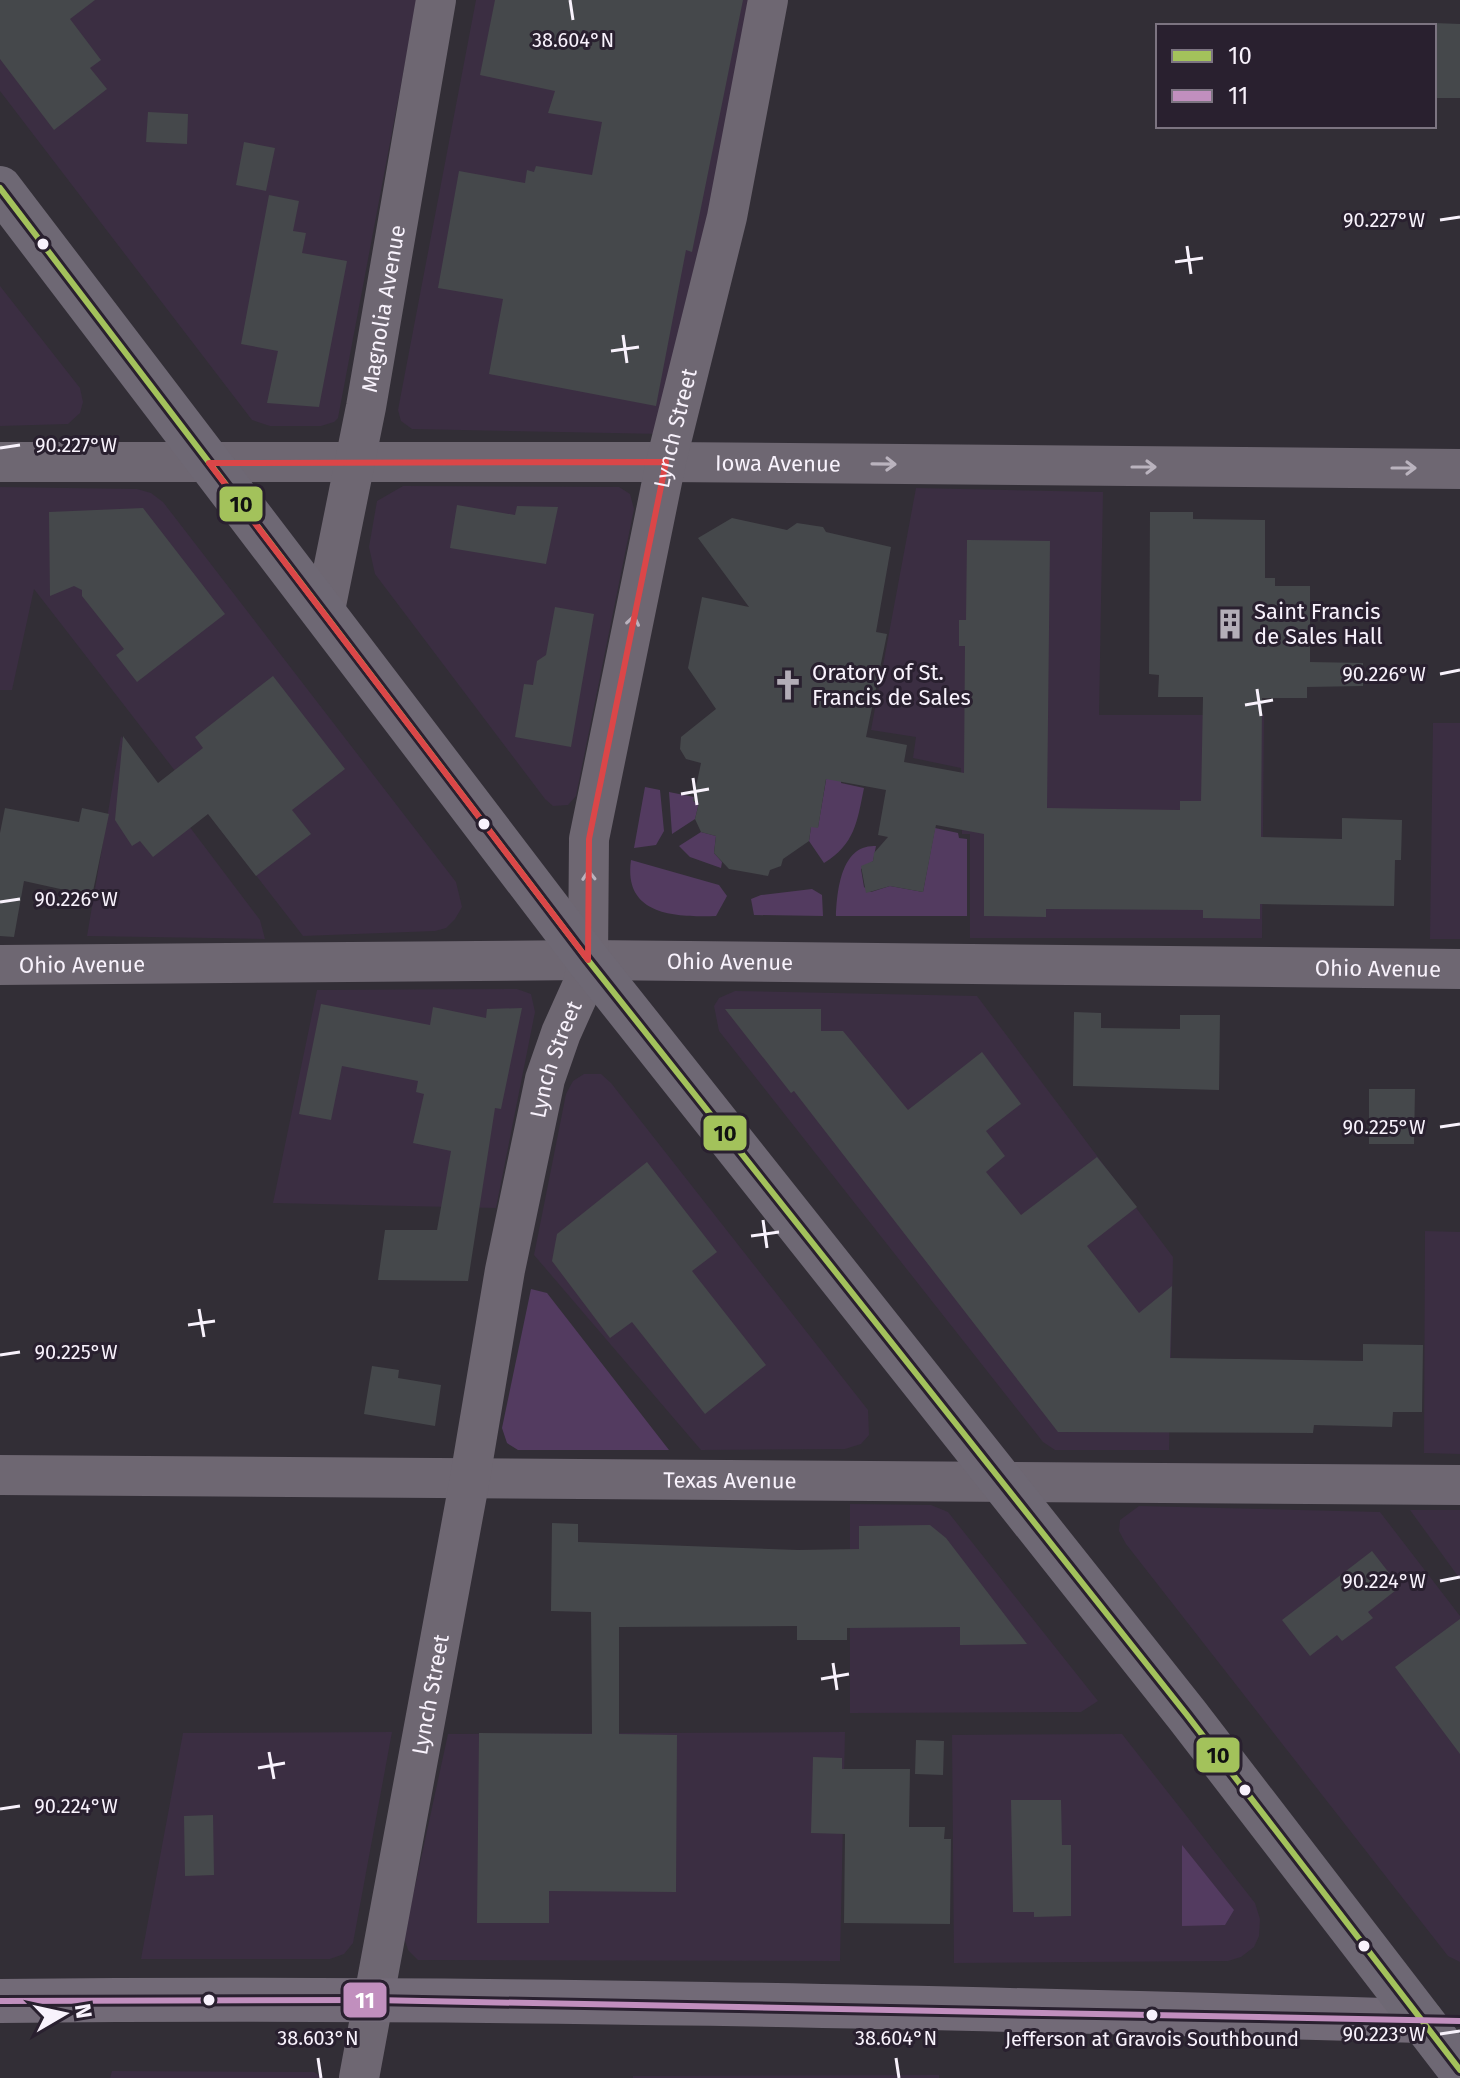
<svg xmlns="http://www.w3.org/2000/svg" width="1460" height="2078" font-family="'Fira Sans',sans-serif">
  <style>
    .built { fill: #3b2e42 }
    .green { fill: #533b60 }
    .building { fill: #45484b }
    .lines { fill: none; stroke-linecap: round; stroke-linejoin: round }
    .minor { stroke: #6e6772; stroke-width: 40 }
    .secondary { stroke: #726a77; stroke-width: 44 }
    .primary { stroke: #6e6874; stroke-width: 44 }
    .bus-1-casing { stroke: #29202f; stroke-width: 12 }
    .bus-2-casing { stroke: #29202f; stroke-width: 12 }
    .bus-1 { stroke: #a3c25b; stroke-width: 6 }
    .bus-2 { stroke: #c18fbe; stroke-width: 6 }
    .oneway { stroke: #bab3be }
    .marked { fill: none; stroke: #db4648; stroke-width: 6; stroke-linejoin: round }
    .ticks { fill: none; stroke: #f8f2fc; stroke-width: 3 }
    .bus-dot { fill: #f8f2fc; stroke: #29202f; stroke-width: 3 }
    .labels { text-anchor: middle; stroke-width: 6; stroke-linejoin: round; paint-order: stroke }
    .bus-label { font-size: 20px; fill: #f8f2fc; stroke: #29202f }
    .street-label { font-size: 22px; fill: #f8f2fc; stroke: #29202f }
    .poi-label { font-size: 22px; fill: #f8f2fc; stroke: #29202f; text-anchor: start }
    .ticks-label { font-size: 20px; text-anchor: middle; fill: #f8f2fc; stroke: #29202f; stroke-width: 6; stroke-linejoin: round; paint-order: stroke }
    .line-badge { stroke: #29202f; stroke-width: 3 }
    .badge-label { font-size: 22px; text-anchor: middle; font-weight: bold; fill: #fff }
    .pale-badge-label { font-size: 22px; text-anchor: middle; font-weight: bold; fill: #111 }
  </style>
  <rect width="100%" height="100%" fill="#322e36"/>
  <path class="built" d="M0 0H417L338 418 334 422 321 426H270L252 420 0 91Z
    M476 0H753L663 434 412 429 401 421 398 410Z
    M0 286 80 388 83 402 80 413 68 424 0 426Z
    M403 486 619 487 630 494 634 509 576 796 568 805 553 806 545 799 375 574 369 547 377 501Z
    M0 487 137 489 151 493 163 502 456 882 462 907 455 919 446 928 435 931 303 936 34 589 12 690H0Z
    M916 488 1103 492 1099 715H1264L1262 938H970V834H962L961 768 913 758 916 737 871 730Z
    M1433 723H1460V939H1430Z
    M121 736 260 920 265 939 87 936Z
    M517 989 531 994 535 1012 496 1208 273 1203 317 990Z
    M735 991 977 996 1173 1257 1169 1450H1055L1043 1442 719 1031 714 1006 719 998Z
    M584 1074H601L611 1083 868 1410 869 1435 861 1444 845 1449 701 1450 534 1255 566 1094 573 1081Z
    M1425 1231 1460 1232V1454L1424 1453Z
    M850 1504 931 1505 948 1512 1098 1701 1081 1712 850 1713Z
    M1139 1506 1380 1512 1460 1616V1962L1448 1956 1126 1544 1119 1531 1120 1520Z
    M1410 1510H1460V1579Z
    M392 1732 353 1943 344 1954 330 1959H141L183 1733Z
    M845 1732 840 1961 418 1960 408 1950 404 1937 448 1734Z
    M1122 1734 1255 1903 1260 1919 1259 1936 1254 1947 1241 1957 1228 1961 954 1963 952 1735Z
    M112 2071 314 2072 324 2078H110Z
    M939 2075V2078H633V2076Z"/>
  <path class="green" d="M836 722 849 730 841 783 864 788C857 822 855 844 824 863L809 841 811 827H818Z
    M645 787 660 790 664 831 656 845 634 848Z
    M669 792 694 797 693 801 699 803 695 819 672 834Z
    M935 828 958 833 959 838 967 839V916H836C837 891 841 844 876 846L873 861 861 869 864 887 871 892 890 886 923 892Z
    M701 832 716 836 714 853 722 862 721 868 690 857 679 846Z
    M631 860 719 885 727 896 716 916C676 917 623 916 631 860Z
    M812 889 822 895 823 916 754 915 751 899 761 895Z
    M531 1289 547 1293 669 1450H518L507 1443 502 1428Z
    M1182 1845 1234 1910 1225 1925 1182 1926Z"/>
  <path class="building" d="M0 0H95L70 19 101 60 90 68 107 89 54 130 0 59Z
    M495 0H743L692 252 686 250 656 406 489 374 503 299 438 288 459 171 525 183 527 170 534 172 536 166 592 175 602 122 548 113 555 91 480 75Z
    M1434 23 1460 24V98H1434Z
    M148 112 188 114 187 144 146 142Z
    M244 142 275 148 266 191 236 185Z
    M269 195 299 201 293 231 306 233 302 253 347 261 319 407 267 403 278 351 241 344Z
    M457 505 515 515 517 506 558 507 546 564 450 548Z
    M143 508 225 614 137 682 116 655 124 649 82 596V590L74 586 50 596 49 512Z
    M1150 512H1193V519L1265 520V578H1275V586H1310V662L1363 663V686L1307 687V698H1262L1261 837 1342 839V818L1402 820 1401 860H1395L1394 906 1260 904V919L1203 918V910L1046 909V917L984 916V834L936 825 923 892 890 886 866 893 861 866 873 861 874 853 888 837 878 835 886 790 826 779 818 828 811 827 809 841 783 859 781 866 770 870 768 876 729 869 714 853 716 836 701 832 695 819 699 803 693 801 701 763 686 759 680 749 681 737 716 709 688 668 702 597 749 607 698 538 732 518 787 530 797 523 823 527 826 532 891 547 876 632 887 634 866 737 907 745 904 762 964 773 965 646H959V620H966L967 540 1050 541 1047 808 1180 810V801H1201L1203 697H1158L1159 675 1149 674Z
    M555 607 594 614 571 747 515 737 524 684 533 685 537 661 546 655Z
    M273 676 345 769 292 810 311 834 256 876 208 814 153 857 140 841 132 846 115 820 123 736 158 783 203 748 195 737Z
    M5 808 79 822 82 808 109 814 92 896 24 881 14 937 0 936V833Z
    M321 1004 430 1025 433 1007 486 1018 487 1009 522 1008 501 1109 495 1108 468 1281 378 1280 385 1230H437L451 1151 413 1143 424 1094 416 1092 418 1081 342 1066 331 1120 299 1114Z
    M725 1009H821V1031H843L908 1110 982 1052 1021 1104 986 1131 1005 1156 986 1172 1021 1215 1097 1157 1137 1207 1087 1246 1139 1313 1172 1286 1170 1358 1363 1361V1344L1423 1345 1422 1412H1393L1392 1427 1314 1425 1313 1433 1058 1432 794 1091 791 1093Z
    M1074 1012 1101 1013V1028L1180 1029V1015H1220L1219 1090 1073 1086Z
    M1369 1089H1415L1414 1144H1369Z
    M647 1162 717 1252 692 1271 766 1365 705 1414 632 1322 610 1338 552 1261 557 1234Z
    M372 1366 399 1370 398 1378 441 1385 435 1426 364 1414Z
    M552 1523 578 1524V1542L798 1550 859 1549V1526L930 1525 946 1538 1027 1644 960 1645V1627L847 1628V1640H797V1626L619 1627V1734L677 1735 676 1892 549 1891V1923H477L479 1733 592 1734 591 1612 551 1611Z
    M1372 1551 1400 1587 1368 1612 1373 1618 1342 1641 1337 1635 1310 1656 1282 1620Z
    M1460 1619V1754L1395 1667Z
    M916 1740 944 1741 943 1775 915 1774Z
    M813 1757 842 1758V1769H910L909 1827H945L944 1839H951L950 1924 844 1923 845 1834 811 1833Z
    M1011 1800H1061L1062 1845H1071V1916L1034 1917V1912H1013Z
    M213 1815 214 1875 185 1876 184 1816Z"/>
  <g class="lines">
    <g class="minor">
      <path id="s1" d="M0 462H666L1460 469"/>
      <path id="s2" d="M324 615 366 407 436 0"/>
      <path id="s3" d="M0 965 588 960 1460 969"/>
      <path id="s4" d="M0 1475 1460 1485"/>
      <path id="s5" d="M359 2078 470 1478 505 1270 545 1079 561 1033 583 984 588 960 589 839 666 462 727 217 768 0"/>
    </g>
    <path class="secondary" d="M0 2001C474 1996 948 2007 1422 2021"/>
    <path class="primary" d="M0 188 588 960 1187 1715 1460 2070"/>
    <g class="bus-1-casing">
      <path id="bus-1" d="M0 188 588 960 1187 1715 1460 2070"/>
    </g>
    <g class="bus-2-casing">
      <path id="bus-2" d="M0 2001 373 2000 1460 2021"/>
    </g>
    <use href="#bus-1" class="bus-1"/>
    <use href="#bus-2" class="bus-2"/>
  </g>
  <defs><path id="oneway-shaft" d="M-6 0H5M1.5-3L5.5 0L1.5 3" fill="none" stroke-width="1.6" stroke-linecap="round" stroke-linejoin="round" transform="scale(2)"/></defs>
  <g class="oneway">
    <use href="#oneway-shaft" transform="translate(884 464) rotate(1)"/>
    <use href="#oneway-shaft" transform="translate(1144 467)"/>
    <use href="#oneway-shaft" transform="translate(1404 468)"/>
    <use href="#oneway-shaft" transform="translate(632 627) rotate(-79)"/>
    <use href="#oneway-shaft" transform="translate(589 882) rotate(-92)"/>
  </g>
  <path class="marked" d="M666 462 589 839 588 960 209 463Z"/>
  <path class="ticks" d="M570 0 573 20M1440 220 1460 217M1187 246 1191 274M1175 262 1203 258M623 335 627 363M611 351 639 347M0 448 20 445M1440 674 1460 670M1257 689 1261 716M1245 705 1273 700M693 778 697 805M681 794 709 789M0 902 20 899M1440 1127 1460 1124M763 1220 767 1248M751 1236 779 1232M199 1309 204 1337M188 1325 215 1321M0 1355 20 1352M1440 1581 1460 1577M833 1663 837 1690M821 1679 849 1674M269 1752 274 1779M258 1768 285 1763M0 1809 20 1806M1440 2034 1460 2031M318 2058 321 2078M896 2058 899 2078"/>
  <defs>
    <g id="building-bare" transform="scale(2.4)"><path d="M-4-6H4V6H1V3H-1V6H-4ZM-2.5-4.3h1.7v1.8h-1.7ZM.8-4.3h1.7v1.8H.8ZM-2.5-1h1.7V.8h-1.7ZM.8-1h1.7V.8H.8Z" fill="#b3adb7" stroke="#29202f" stroke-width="2.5" paint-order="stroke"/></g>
    <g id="church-bare" transform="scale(2.4)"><path d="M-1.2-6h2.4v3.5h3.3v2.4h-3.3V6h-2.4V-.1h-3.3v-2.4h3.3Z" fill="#b3adb7" stroke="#29202f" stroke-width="2.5" paint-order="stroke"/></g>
  </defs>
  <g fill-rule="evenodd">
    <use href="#building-bare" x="1230" y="624"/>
    <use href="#church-bare" x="788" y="685"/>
  </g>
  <g class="bus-dot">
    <circle cx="43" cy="244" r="7"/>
    <circle cx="484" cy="824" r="7"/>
    <circle cx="1245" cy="1790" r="7"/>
    <circle cx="1364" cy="1946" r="7"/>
    <circle cx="209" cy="2000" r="7"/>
    <circle cx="1152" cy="2015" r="7"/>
  </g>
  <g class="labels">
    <g class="bus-label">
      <text x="1152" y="2046">Jefferson at Gravois Southbound</text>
    </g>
    <g class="street-label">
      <text dy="8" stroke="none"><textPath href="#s2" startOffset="312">Magnolia Avenue</textPath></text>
      <text dy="8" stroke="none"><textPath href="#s5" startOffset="1684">Lynch Street</textPath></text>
      <text dy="8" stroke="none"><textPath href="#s1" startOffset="778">Iowa Avenue</textPath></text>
      <text dy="8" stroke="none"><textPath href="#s3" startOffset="730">Ohio Avenue</textPath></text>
      <text dy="8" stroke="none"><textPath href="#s3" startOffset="82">Ohio Avenue</textPath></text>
      <text dy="8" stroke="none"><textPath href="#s3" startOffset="1378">Ohio Avenue</textPath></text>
      <text dy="8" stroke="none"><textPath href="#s5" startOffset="1038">Lynch Street</textPath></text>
      <text dy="8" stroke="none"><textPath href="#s4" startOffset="730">Texas Avenue</textPath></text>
      <text dy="8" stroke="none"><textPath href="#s5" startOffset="390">Lynch Street</textPath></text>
    </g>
    <g class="poi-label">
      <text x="1254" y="619">Saint Francis<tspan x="1254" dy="25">de Sales Hall</tspan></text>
      <text x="812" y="680">Oratory of St.<tspan x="812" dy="25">Francis de Sales</tspan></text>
    </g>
  </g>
  <g class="ticks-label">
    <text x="573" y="47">38.604°N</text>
    <text x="1384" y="227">90.227°W</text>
    <text x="76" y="452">90.227°W</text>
    <text x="1384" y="681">90.226°W</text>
    <text x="76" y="906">90.226°W</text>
    <text x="1384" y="1134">90.225°W</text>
    <text x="76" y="1359">90.225°W</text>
    <text x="1384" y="1588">90.224°W</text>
    <text x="76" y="1813">90.224°W</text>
    <text x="1384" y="2041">90.223°W</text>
    <text x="318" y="2045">38.603°N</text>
    <text x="896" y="2045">38.604°N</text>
  </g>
  <g class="line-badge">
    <rect x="218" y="485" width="46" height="38" rx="8" fill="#a3c25b"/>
    <rect x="702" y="1114" width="46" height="38" rx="8" fill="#a3c25b"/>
    <rect x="1195" y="1736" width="46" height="38" rx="8" fill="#a3c25b"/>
    <rect x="342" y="1981" width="46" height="38" rx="8" fill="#c18fbe"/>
  </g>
  <g class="badge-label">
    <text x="365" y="2008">11</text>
  </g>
  <g class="pale-badge-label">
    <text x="241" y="512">10</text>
    <text x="725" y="1141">10</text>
    <text x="1218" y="1763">10</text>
  </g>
  <rect x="1156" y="24" width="280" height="104" fill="#29202f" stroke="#7c7481" stroke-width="2"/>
  <rect x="1172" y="50" width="40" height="12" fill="#a3c25b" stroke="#7c7481" stroke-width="2"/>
  <text x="1228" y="64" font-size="24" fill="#f8f2fc">10</text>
  <rect x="1172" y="90" width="40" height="12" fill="#c18fbe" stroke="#7c7481" stroke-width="2"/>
  <text x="1228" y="104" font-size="24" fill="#f8f2fc">11</text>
  <g transform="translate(64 2014) rotate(81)" stroke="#29202f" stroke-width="6" paint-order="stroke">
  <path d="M0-6L14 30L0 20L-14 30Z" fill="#f8f2fc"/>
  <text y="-12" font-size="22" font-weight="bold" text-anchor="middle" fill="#f8f2fc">N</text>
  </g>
</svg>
